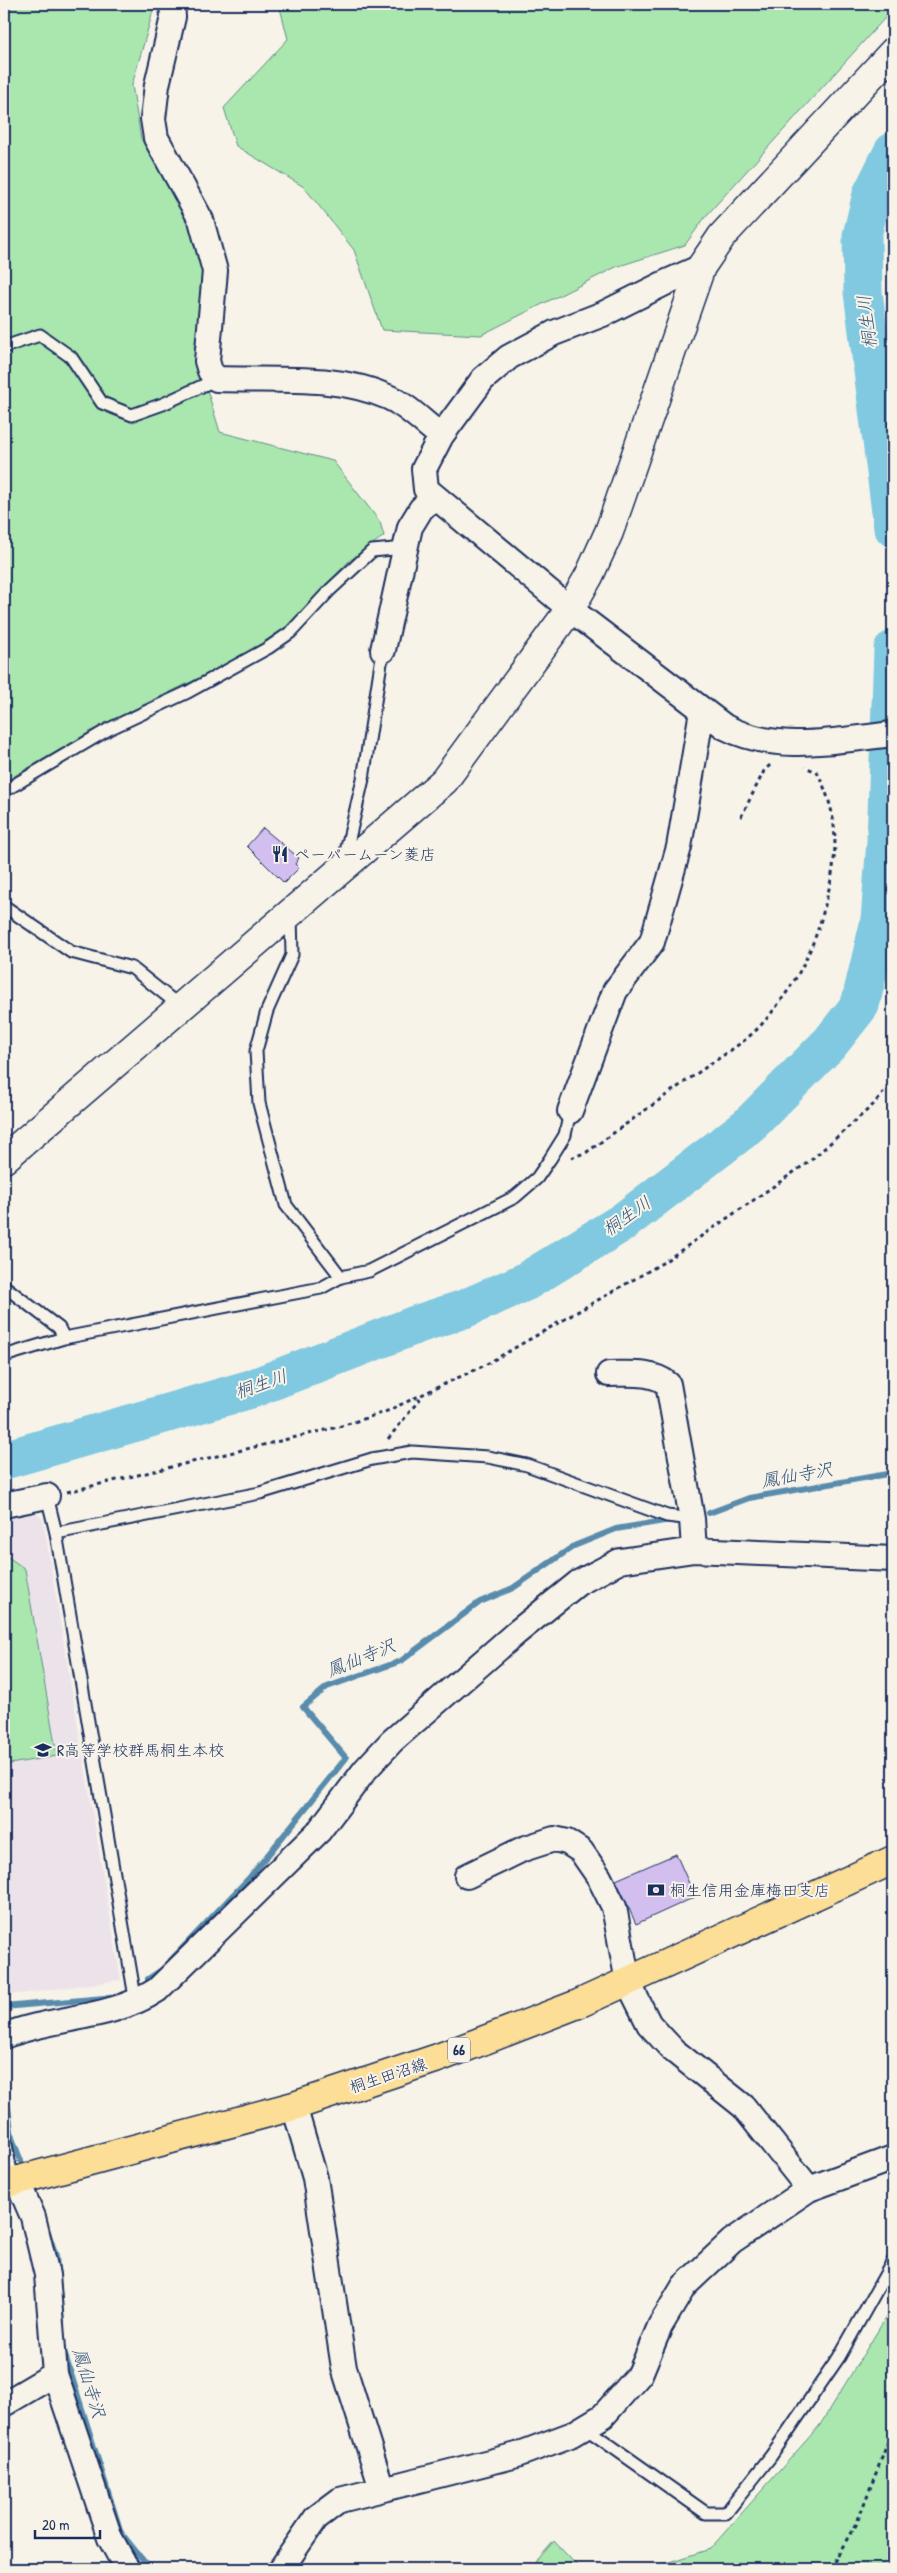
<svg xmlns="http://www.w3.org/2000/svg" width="897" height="2573" font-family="'Patrick Hand','Klee One',sans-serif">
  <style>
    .built { fill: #ece3ea }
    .green { fill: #a9e7af; stroke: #628b86 }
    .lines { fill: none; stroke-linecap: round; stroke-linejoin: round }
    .stream { stroke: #588bac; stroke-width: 6 }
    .river { stroke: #80c9e0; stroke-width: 39 }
    .building { fill: #d2bff0; stroke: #1b2f5e }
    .service-casing { stroke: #1b2f5e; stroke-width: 15 }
    .minor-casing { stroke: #1b2f5e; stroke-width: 28 }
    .tertiary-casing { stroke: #1b2f5e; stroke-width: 31 }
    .primary-casing { stroke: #1b2f5e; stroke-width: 31 }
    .path { stroke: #1b2f5e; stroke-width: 3; stroke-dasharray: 4 4; stroke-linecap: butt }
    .service { stroke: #f7f3e8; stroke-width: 11 }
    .minor { stroke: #f7f3e8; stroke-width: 24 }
    .tertiary { stroke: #f7f3e8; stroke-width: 28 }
    .primary { stroke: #fcde96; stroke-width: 28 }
    .labels { text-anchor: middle; stroke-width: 4; stroke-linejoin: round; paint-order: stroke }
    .shield { fill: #f7f3e8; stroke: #5d6a87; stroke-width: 1 }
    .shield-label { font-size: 15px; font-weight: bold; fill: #1b2f5e }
    .poi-label { font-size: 16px; fill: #1b2f5e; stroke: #f7f3e8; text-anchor: start }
    .street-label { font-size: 16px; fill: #1b2f5e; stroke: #f7f3e8 }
    .water-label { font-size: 18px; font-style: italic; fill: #34567e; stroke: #f7f3e8 }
  </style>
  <rect width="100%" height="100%" fill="#f7f3e8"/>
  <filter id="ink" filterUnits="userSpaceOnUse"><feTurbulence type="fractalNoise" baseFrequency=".02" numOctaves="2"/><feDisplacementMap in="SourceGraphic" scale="10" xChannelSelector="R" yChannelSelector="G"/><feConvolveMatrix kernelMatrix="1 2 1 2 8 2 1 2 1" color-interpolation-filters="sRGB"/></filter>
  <g filter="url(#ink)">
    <path class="built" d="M33 1510 43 1519 121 1980 4 1996V1516Z"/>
    <path class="green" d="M4 4H155L132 85 141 139 216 249 194 347 220 432 333 461 380 522 384 536 349 561 284 629 232 662 104 724 4 782Z
      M279 4H893V9L706 216 685 245 616 267 481 335 382 330 354 250 304 187 236 146 224 108 288 39Z
      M4 1554 25 1569 57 1756 4 1765Z
      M893 2306V2569H647L710 2549 820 2425Z
      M554 2541 580 2569H535L533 2565Z"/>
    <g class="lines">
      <path class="stream" d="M709 1513 749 1498 893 1473
        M171 1960 250 1877 346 1758 303 1707 327 1687 401 1661 480 1602 513 1588 574 1546 616 1529 670 1520
        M148 1979 163 1969
        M4 2007 115 1997
        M4 2078 12 2138 21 2161
        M47 2229 56 2256 62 2325
        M64 2352 121 2533 150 2569"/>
      <path class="river" d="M893 152 872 194 862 236 863 292 893 527
        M4 1460 251 1389 418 1324 464 1309 525 1282 623 1222 748 1126 830 1043 860 1005 880 921 886 841 893 650"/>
    </g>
    <path class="building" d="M263 828 299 858 295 864 299 868 284 883 247 846Z
      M676 1854 695 1897 636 1924 616 1880Z"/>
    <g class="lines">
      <g class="service-casing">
        <path id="service" d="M4 347 40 335 71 357 102 403 132 415 163 404 217 379
          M4 791 109 729 188 692 268 648 291 632 330 590 372 551 405 548
          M344 860 363 779 383 650
          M4 906 71 952 132 968 181 1007
          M291 915 292 955 267 1011 256 1051 259 1103 286 1205 341 1277
          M4 1286 59 1328 64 1338
          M4 1356 64 1338 321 1288 341 1277 369 1271 515 1197 537 1178 550 1159 565 1135 570 1111
          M47 1496 56 1533 136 2003
          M56 1533 260 1493 372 1459 412 1452 488 1457 527 1465 667 1516 692 1519
          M4 2133 10 2167 17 2180
          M584 2427 706 2513H726L771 2456 839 2357 893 2261"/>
      </g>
      <g class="minor-casing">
        <path id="minor" d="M172 4 173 17 157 85 153 119 156 138 201 220 215 271 207 361 210 371 217 379C274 381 335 374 388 397 407 405 425 424 441 436
          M701 267 667 282 603 314 554 333 509 357 483 379 441 436 424 469 426 489 570 609 725 727C777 754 838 740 893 734
          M383 650 410 527 421 509 433 497
          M570 1111 615 991 652 942 679 847 702 711
          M609 1374C629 1374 652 1371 668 1384L692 1519 694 1550
          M4 1505 47 1496
          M467 1876 523 1849 554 1839 567 1842 581 1851 599 1877 614 1907 628 1982 649 2024 673 2050 743 2106 809 2189
          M4 2036C54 2016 111 2020 157 1990L319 1831 365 1770 392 1741 516 1633 578 1583 620 1561 694 1550 893 1559
          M294 2106 315 2178 344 2368 382 2489
          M17 2180 33 2217 47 2275 55 2374 110 2538 127 2569
          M4 2404 55 2374
          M281 2569 316 2518 340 2500 517 2455 573 2434 603 2416 640 2374 660 2326 684 2286 732 2241 809 2189 893 2158"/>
      </g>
      <g class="tertiary-casing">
        <path id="tertiary" d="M4 1159 444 781 570 609 589 576 609 532 701 267 722 236 893 52"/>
      </g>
      <g class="primary-casing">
        <path id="primary" d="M4 2184 294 2106 438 2058 578 2004 893 1860"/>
      </g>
      <path class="path" d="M741 817 764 771 771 764
        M571 1158 587 1152C625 1125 663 1097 702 1070 721 1056 746 1042 762 1024 798 983 816 946 828 893 839 848 838 813 817 772L805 767
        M388 1439 423 1395
        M67 1492 338 1427 385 1412 485 1365 664 1262 810 1161 873 1105 893 1080
        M831 2569 856 2525 893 2429"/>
      <use href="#service" class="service"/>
      <use href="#minor" class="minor"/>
      <use href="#tertiary" class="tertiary"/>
      <use href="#primary" class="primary"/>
    </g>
  </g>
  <defs>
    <g id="restaurant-bare" transform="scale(1.35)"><path d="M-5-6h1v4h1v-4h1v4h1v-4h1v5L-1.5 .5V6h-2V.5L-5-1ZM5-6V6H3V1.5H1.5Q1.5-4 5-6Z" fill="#1b2f5e" stroke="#f7f3e8" stroke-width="2.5" paint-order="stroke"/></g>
    <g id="school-bare" transform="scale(1.35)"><path d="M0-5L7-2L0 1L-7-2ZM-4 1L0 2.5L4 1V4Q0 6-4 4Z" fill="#1b2f5e" stroke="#f7f3e8" stroke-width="2.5" paint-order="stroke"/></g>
    <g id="bank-bare" transform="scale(1.35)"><path d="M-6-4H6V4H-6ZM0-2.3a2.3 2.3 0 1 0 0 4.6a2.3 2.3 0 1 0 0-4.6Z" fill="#1b2f5e" stroke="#f7f3e8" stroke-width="2.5" paint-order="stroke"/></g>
  </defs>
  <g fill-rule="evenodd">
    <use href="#restaurant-bare" x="280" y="854"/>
    <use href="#school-bare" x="43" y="1750"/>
    <use href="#bank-bare" x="656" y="1890"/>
  </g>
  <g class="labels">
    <rect class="shield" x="448" y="2037.5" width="22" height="25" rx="4"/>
    <g class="shield-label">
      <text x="459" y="2055">66</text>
    </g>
    <g class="poi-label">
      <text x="294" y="860">ペーパームーン菱店</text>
      <text x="57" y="1756">R高等学校群馬桐生本校</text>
      <text x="670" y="1896">桐生信用金庫梅田支店</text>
    </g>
    <g class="street-label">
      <text transform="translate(388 2075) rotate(-18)" y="6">桐生田沼線</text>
    </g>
    <g class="water-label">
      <text transform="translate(867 322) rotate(-97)" y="6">桐生川</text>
      <text transform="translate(627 1216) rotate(-35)" y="6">桐生川</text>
      <text transform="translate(261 1384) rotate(-19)" y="6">桐生川</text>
      <text transform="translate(797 1475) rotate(-10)" y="6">鳳仙寺沢</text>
      <text transform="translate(361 1658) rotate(-22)" y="6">鳳仙寺沢</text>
      <text transform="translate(89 2383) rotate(73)" y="6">鳳仙寺沢</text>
    </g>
  </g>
  <rect width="897" height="2573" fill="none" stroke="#f7f3e8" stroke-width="20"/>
  <rect x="10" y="10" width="877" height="2553" fill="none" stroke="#1b2f5e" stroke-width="2" filter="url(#ink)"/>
  <path d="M35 2530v8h65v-8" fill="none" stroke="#1b2f5e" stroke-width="2.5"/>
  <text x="42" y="2530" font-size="15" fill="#1b2f5e" stroke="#f7f3e8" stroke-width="4" paint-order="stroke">20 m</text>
</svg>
